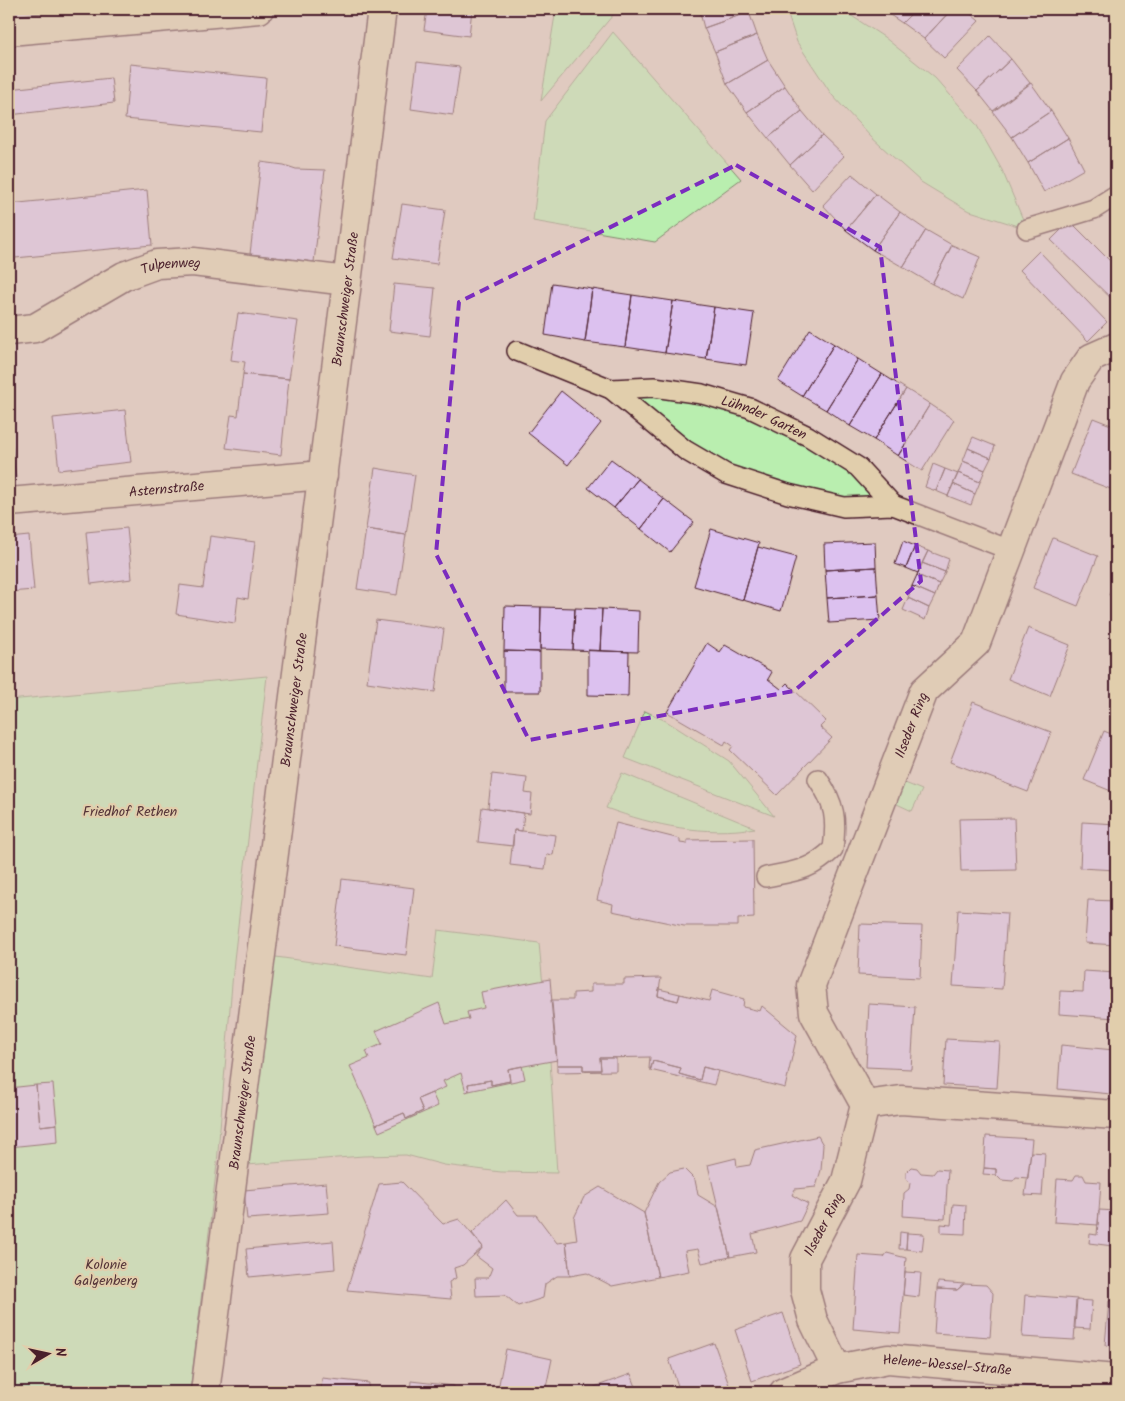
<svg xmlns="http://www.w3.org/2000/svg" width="1125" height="1401" font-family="Kalam,sans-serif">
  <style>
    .green { fill: #b9eeaf; stroke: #82866d }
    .building { fill: #dcc1ef; stroke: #4a1f2b }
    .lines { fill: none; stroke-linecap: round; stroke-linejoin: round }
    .service-casing { stroke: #4a1f2b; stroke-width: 22 }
    .minor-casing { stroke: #4a1f2b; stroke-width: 31 }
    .service { stroke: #e1ceac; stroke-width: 19 }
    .minor { stroke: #e1ceac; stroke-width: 28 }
    .marked { fill: none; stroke: #7b2cbf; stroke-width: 4; stroke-dasharray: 10 6; stroke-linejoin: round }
    .labels { text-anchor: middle; stroke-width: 4.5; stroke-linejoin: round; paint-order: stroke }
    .street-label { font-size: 14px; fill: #4a1f2b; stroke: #e1ceac }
    .park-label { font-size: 14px; fill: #553438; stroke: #e1ceac }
  </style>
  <rect width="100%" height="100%" fill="#e0cac0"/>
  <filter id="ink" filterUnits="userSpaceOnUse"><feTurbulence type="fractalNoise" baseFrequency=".02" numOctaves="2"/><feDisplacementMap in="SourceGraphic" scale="10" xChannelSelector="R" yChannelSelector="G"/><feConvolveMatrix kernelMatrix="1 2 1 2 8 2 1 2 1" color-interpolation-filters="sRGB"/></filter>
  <g filter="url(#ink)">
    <path class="green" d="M556 9H618L541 101Z
      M786 9H841L884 37 935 78 976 124 1002 170 1027 229 967 210 921 182 871 137 832 95 797 42Z
      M613 32 741 179 655 242 533 221 545 121Z
      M654 387 808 436 893 505 844 507 726 474 611 389Z
      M267 676 234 960 217 1164 190 1392H9V700Z
      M645 711 666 721 729 761 774 816 625 758Z
      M622 773 755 828C704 836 655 826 606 808Z
      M893 778 922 790 912 811 884 798Z
      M438 930 539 943 550 1061 557 1173 501 1172 444 1165 406 1155 363 1156 234 1166 262 955 432 979Z"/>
    <path class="building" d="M427 9H472L469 36 424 30Z
      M699 9H748L749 12 704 28Z
      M881 9H916L902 23Z
      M916 9H952L924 39 902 23Z
      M952 9H965L979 21 944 58 924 39Z
      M749 12 757 35 715 52 704 28Z
      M757 35 768 60 727 84 715 52Z
      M990 36 1011 59 977 91 957 70Z
      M1011 59 1030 83 993 111 977 91Z
      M768 60 785 86 747 112 727 84Z
      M417 62 460 67 453 115 411 109Z
      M130 64 266 78 261 132 125 119Z
      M111 78 114 103 9 115V89Z
      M1031 83 1051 111 1012 137 993 112Z
      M785 86 802 111 768 138 747 112Z
      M802 111 822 135 790 165 768 138Z
      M1051 111 1068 138 1028 163 1012 137Z
      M822 135 844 156 812 190 790 165Z
      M1068 138 1084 169 1044 192 1028 163Z
      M261 162 284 165 296 169 325 170 314 262 250 254Z
      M852 174 876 194 846 230 823 205Z
      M147 190 152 245 15 258 9 204Z
      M876 194 900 212 873 250 846 230Z
      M402 204 445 210 437 264 393 258Z
      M900 212 926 230 903 267 873 250Z
      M1070 221 1116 267V303L1051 240Z
      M926 230 952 245 932 284 903 267Z
      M952 245 980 257 963 299 932 284Z
      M1039 251 1107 322 1088 341 1020 270Z
      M552 283 592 289 585 342 545 335Z
      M394 284 435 288 430 336 389 331Z
      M592 289 632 295 625 347 585 342Z
      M632 295 673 301 665 353 625 347Z
      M673 301 714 307 706 359 665 353Z
      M714 307 754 313 746 365 706 359Z
      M238 313 298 321 289 379 243 374 245 362 231 360Z
      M810 329 834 344 802 396 778 381Z
      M834 344 858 359 826 410 802 396Z
      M858 359 882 374 850 426 826 410Z
      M243 374 289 379 281 455 226 448 231 415 238 416Z
      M882 374 906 389 874 440 850 426Z
      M906 389 930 404 898 456 874 440Z
      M561 391 601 423 568 465 528 433Z
      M930 404 954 420 922 471 898 456Z
      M125 410 131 462 59 470 53 418Z
      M1093 418 1116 427V491L1071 474Z
      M9 426 16 478 9 479Z
      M973 437 995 446 991 458 968 448Z
      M968 448 991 458 985 470 963 461Z
      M611 459 638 479 614 508 588 488Z
      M963 461 985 470 980 482 958 473Z
      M933 464 945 469 936 491 925 487Z
      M375 468 415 475 406 535 366 529Z
      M945 469 958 474 948 496 936 491Z
      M958 473 980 482 975 494 953 484Z
      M638 479 664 499 641 529 614 508Z
      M953 484 975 494 971 505 948 496Z
      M664 499 694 522 670 552 641 529Z
      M127 528 132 579 91 584 86 532Z
      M366 529 406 535 397 595 357 589Z
      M711 529 759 543 743 600 694 586Z
      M29 536 34 590 9 592V538Z
      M210 536 255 542 248 599 238 597 235 623 176 614 180 585 203 588Z
      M1053 538 1098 556 1078 606 1033 588Z
      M903 541 915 546 906 568 895 564Z
      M875 542 876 567 825 570 824 544Z
      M915 546 928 551 918 573 906 568Z
      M758 547 796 557 781 611 743 600Z
      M928 551 949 559 945 572 922 563Z
      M922 563 945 572 939 584 917 575Z
      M876 567 878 595 827 598 825 570Z
      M917 575 939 584 935 596 912 586Z
      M1116 578V598L1109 595Z
      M912 586 935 596 929 608 908 598Z
      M878 595 880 620 829 623 827 598Z
      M908 598 929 608 925 620 903 610Z
      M505 606 541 607 540 652 504 651Z
      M541 607 575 608 573 650 540 649Z
      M575 608 602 609 600 651 573 650Z
      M602 609 639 611 638 652 600 651Z
      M376 620 444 629 435 692 367 682Z
      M1028 628 1070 645 1050 696 1008 679Z
      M707 643 720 652 725 645 772 672 768 679 781 689 787 683 826 721 820 727 832 738 777 795 730 750 733 746 726 741 724 745 667 712Z
      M588 650 629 652 628 696 588 695Z
      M504 651 540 652V692H504Z
      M973 702 1051 732 1028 792 950 762Z
      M1104 731 1116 736V793L1084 780Z
      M492 774 527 778 525 793 532 794 530 814 488 808Z
      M482 807 524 813 522 831 514 830 513 846 478 842Z
      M1014 818 1016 870 961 871 959 819Z
      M1082 822 1116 824V870L1080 868Z
      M616 823 680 839V843L687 844V840L753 839 754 918 738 919V926H684L612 911 613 904 597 900Z
      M514 830 556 835 553 855 547 854 545 869 510 865Z
      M342 879 414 888 406 955 334 946Z
      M1088 900 1116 901V945L1085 943Z
      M958 910 1007 913 1002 989 953 986Z
      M860 924 922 926 920 978 858 975Z
      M1084 971 1116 973V1018L1059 1014 1060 991 1083 992Z
      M661 978 658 996 678 1001 680 994 709 1001 712 990 744 999 743 1007 760 1011 762 1006 797 1035 785 1088 703 1067 700 1080 679 1074 681 1068 653 1061 651 1069H649L650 1057 600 1058 601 1070H583V1065H557L551 1000H573V993L591 992V984H624V979Z
      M550 979 557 1060 508 1069 510 1081 491 1085V1080L468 1084 469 1091 466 1092 461 1073 443 1081 446 1087 418 1099 423 1111 406 1119 404 1113 376 1125 350 1066 369 1058 366 1051 382 1044 376 1031 439 1003 446 1024 469 1019 467 1012 484 1008 481 992Z
      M659 989 680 994 678 1001 658 996Z
      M869 1004 915 1007 911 1069 866 1067Z
      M946 1039 1000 1042 997 1088 943 1085Z
      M1061 1045 1114 1050 1111 1094 1058 1089Z
      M600 1058H616V1071L557 1072V1065H583V1070H601Z
      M653 1061 681 1068 679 1074 700 1080 703 1067 718 1071 714 1085 650 1070Z
      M522 1066 525 1079 469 1091 468 1084 491 1080V1085L510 1081 508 1069Z
      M53 1084 57 1124 40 1126 36 1085Z
      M36 1085 40 1126 57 1124 58 1142 9 1147V1088Z
      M432 1093 438 1106 379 1132 376 1125 404 1113 406 1119 423 1111 418 1099Z
      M818 1136 823 1145 821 1170 816 1187 795 1189 792 1195 808 1204 800 1221 752 1234 756 1252 730 1257 708 1165 736 1158 737 1167 750 1165 755 1150Z
      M986 1136 1032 1139 1028 1178 1016 1177 1013 1181 1001 1180 996 1175V1169L984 1168Z
      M1031 1152 1045 1153 1042 1196 1025 1195Z
      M911 1167 917 1168 921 1173 933 1174 937 1169 948 1170 945 1219 903 1216 904 1193 909 1189 910 1183 906 1178V1172Z
      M984 1168 996 1169V1175L983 1174Z
      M684 1169 695 1180 698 1195 718 1207 730 1257 702 1263 698 1249 685 1251 689 1271 658 1277 644 1213 659 1182 670 1172Z
      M1076 1175H1083L1086 1181 1101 1182 1098 1225 1054 1222 1057 1179 1073 1180Z
      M402 1182 443 1224 459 1219 483 1247 463 1265 454 1268 456 1278 449 1282 451 1299 347 1290 379 1184Z
      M326 1183 329 1213 247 1219 244 1190Z
      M600 1187 644 1213 658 1277 612 1286 587 1273 570 1276 566 1242 577 1240 574 1218 584 1197Z
      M506 1200 518 1215H536L557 1243 566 1242 570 1276H557L545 1284 543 1298 518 1306 505 1295 476 1296 475 1278H488L492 1268 476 1256 483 1247 472 1233Z
      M953 1204 966 1205 965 1234 941 1233V1224L951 1225Z
      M1099 1210 1116 1211 1113 1246 1089 1243 1090 1234 1097 1235Z
      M900 1232 907 1233 906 1249H899Z
      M907 1233 924 1234 922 1251 906 1249Z
      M333 1241 335 1269 249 1277 246 1249Z
      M887 1253 906 1258 900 1333 853 1329 858 1255 884 1257Z
      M905 1272 921 1273 919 1297 903 1295Z
      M938 1282 964 1284 957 1290 937 1289Z
      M964 1284 986 1285 993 1293 990 1337 934 1333 937 1289 957 1290Z
      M1025 1295 1077 1299 1074 1340 1022 1337Z
      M1116 1299V1346L1105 1345 1109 1301Z
      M1076 1300 1092 1301 1090 1329 1074 1328Z
      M783 1313 800 1364 752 1381 735 1330Z
      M714 1343 729 1385 709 1392H680L669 1359Z
      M506 1349 552 1359 545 1392H514L498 1389Z
      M631 1374 638 1392H590L589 1389Z
      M322 1378 369 1383 368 1392H321Z
      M411 1381 454 1386 453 1392H410Z"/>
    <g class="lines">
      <g class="service-casing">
        <g id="service">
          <path d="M1027 229 1094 209 1116 195"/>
          <path d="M517 351 611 389 685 450 726 474 788 494 844 507 893 505 1010 550"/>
          <path id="s1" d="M611 389 654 387 702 394 750 408 808 436 858 467 893 505"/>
          <path d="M766 877C796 871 810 871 833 849 837 819 835 804 818 779"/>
        </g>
      </g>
      <g class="minor-casing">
        <g id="minor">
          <path d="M9 31 259 9"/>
          <path id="s2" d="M9 331 35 328 124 276 157 264 193 262 347 281"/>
          <path id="s3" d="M9 502 323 475"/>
          <path d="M865 1105 901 1100 1116 1115"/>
          <path id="s4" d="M837 1369 813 1320 805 1290V1259L846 1181 865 1105 814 1013 811 985 924 691 976 643 1075 381 1091 358 1116 347"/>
          <path id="s5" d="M205 1392 382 9"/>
          <path id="s6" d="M784 1392 837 1369 888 1359 1116 1379"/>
        </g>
      </g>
      <use href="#service" class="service"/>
      <use href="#minor" class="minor"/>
    </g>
  </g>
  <path d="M0 0H1125V1401H0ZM736 165 880 247 921 581 794 691 529 740 436 554 459 302Z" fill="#e0cac0" fill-opacity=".55" fill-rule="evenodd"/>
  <path class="marked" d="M736 165 880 247 921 581 794 691 529 740 436 554 459 302Z"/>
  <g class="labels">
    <g class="street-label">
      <text dy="5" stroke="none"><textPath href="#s2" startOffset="178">Tulpenweg</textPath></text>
      <text dy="5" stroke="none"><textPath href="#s5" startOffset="1102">Braunschweiger Straße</textPath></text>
      <text dy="5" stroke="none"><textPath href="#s1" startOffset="158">Lühnder Garten</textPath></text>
      <text dy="5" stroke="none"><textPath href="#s3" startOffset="158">Asternstraße</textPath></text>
      <text dy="5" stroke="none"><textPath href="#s5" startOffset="698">Braunschweiger Straße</textPath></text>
      <text dy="5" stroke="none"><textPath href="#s4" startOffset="695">Ilseder Ring</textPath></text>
      <text dy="5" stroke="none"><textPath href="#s5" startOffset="292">Braunschweiger Straße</textPath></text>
      <text dy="5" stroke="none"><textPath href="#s4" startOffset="156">Ilseder Ring</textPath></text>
      <text dy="5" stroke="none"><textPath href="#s6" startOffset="169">Helene-Wessel-Straße</textPath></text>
    </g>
    <g class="park-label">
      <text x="130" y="816">Friedhof Rethen</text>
      <text x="106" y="1269">Kolonie<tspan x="106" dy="16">Galgenberg</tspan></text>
    </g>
  </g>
  <rect width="1125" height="1401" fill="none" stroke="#e1ceac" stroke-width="30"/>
  <rect x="15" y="15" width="1095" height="1371" fill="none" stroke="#4a1f2b" stroke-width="2" filter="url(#ink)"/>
  <g transform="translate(48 1354) rotate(81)" stroke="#e1ceac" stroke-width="4" paint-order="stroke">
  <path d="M0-4L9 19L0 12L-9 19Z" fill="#4a1f2b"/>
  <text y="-8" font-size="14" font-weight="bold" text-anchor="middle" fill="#4a1f2b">N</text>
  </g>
</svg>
